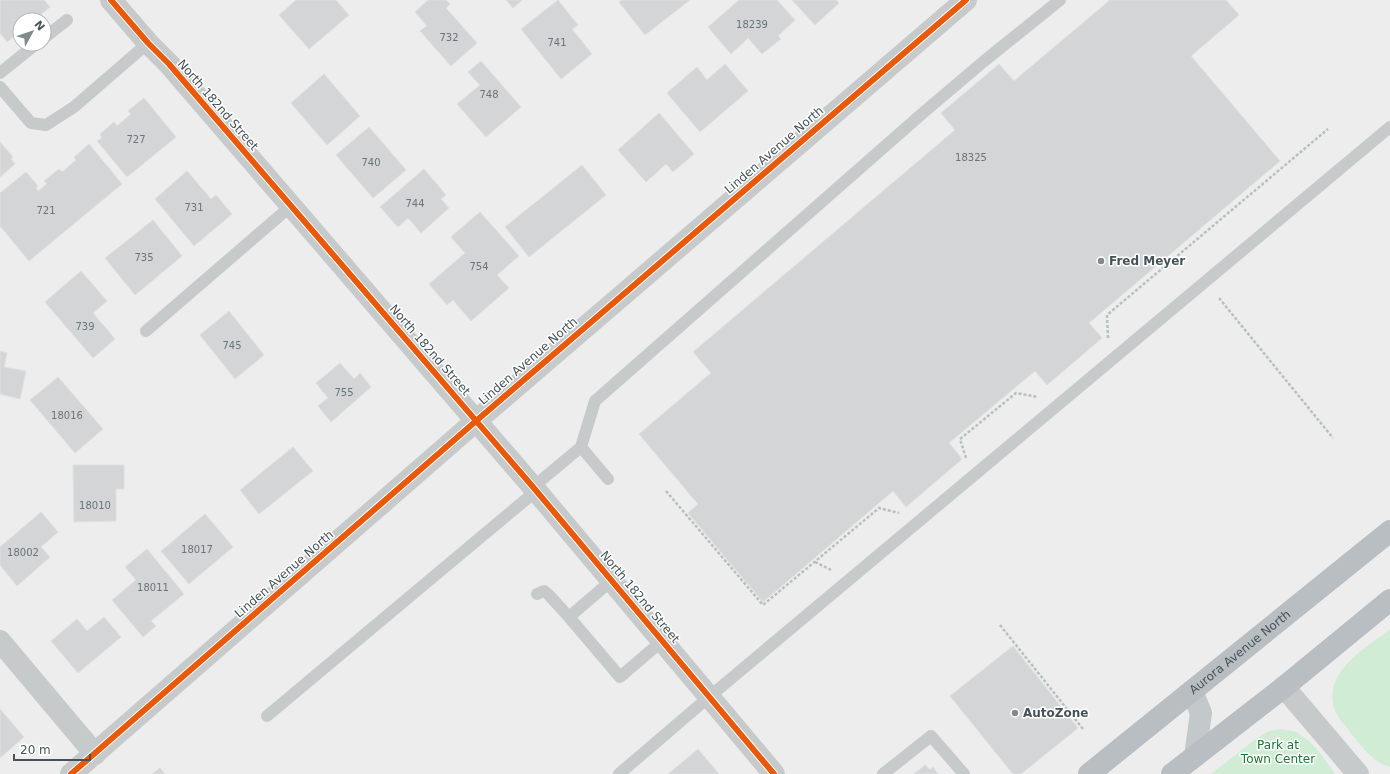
<svg xmlns="http://www.w3.org/2000/svg" width="1390" height="774" font-family="'DejaVu Sans',sans-serif">
  <style>
    .green { fill: #d1ecd5 }
    .building { fill: #d3d5d6; stroke: #dfdfe0 }
    .lines { fill: none; stroke-linecap: round; stroke-linejoin: round }
    .path { stroke: #b5c2bb; stroke-width: 2.5; stroke-dasharray: 3 2; stroke-linecap: butt }
    .lane { stroke: #c7cacb; stroke-width: 12 }
    .street { stroke: #c7cacb; stroke-width: 22 }
    .primary { stroke: #c3c8ca; stroke-width: 22 }
    .highway { stroke: #b8bec2; stroke-width: 22 }
    .cycleway-casing { stroke: #fff; stroke-width: 8 }
    .cycleway { stroke: #e8590c; stroke-width: 6 }
    .poi-dot { fill: #80898c; stroke: #fff; stroke-width: 1.5 }
    .labels { text-anchor: middle; stroke-width: 3; stroke-linejoin: round; paint-order: stroke }
    .number-label { font-size: 10px; fill: #6a7579 }
    .street-label { font-size: 12px; fill: #455358; stroke: #fff }
    .poi-label { font-size: 12px; font-weight: bold; fill: #455358; stroke: #fff; text-anchor: start }
    .park-label { font-size: 12px; fill: #197633; stroke: #fff }
  </style>
  <rect width="100%" height="100%" fill="#eeeded"/>
  <path class="green" d="M1390 629V767C1374 763 1363 748 1353 736 1347 727 1337 718 1334 708 1323 671 1366 648 1390 629Z
    M1280 729C1285 730 1291 730 1296 732 1312 740 1325 759 1335 774H1211L1257 738 1269 731Z"/>
  <path class="building" d="M0 0H44L50 7 34 20H20V32L7 42 0 33Z
    M296 0H336L349 15 309 49 279 15Z
    M428 0H446L450 4 446 8 477 43 451 66 420 31 427 26 415 12Z
    M506 0H522L513 8Z
    M558 0 578 25 572 29 592 54 561 79 521 29Z
    M622 0H690L645 35 619 2Z
    M739 0H777L795 20 778 36 781 39 762 54 748 38 731 54 708 27Z
    M792 0H836L839 3 815 25Z
    M1110 0H1226L1239 15 1191 56 1280 161 1089 323 1102 338 1047 385 1035 371 949 443 962 459 906 507 893 491 763 602 688 513 698 504 639 434 711 373 693 352 955 130 941 113 999 64 1014 81Z
    M481 61 521 107 486 137 457 104 480 85 468 72Z
    M725 64 748 91 700 132 667 93 697 67 707 80Z
    M324 74 360 116 327 145 291 103Z
    M144 98 176 137 127 177 97 141 102 138 100 134 114 122 117 126 131 114 128 111Z
    M659 113 694 154 673 172 666 164 646 182 618 150Z
    M369 127 406 170 373 198 336 155Z
    M0 142 13 157 11 159 15 164 0 177Z
    M89 144 122 184 29 261 0 226V193L26 172 38 186 36 188 38 191 47 184 44 181 59 169 62 172 76 160 74 157Z
    M582 165 606 195 529 257 505 227Z
    M424 169 446 195 441 199 449 208 421 233 408 218 398 227 380 207Z
    M187 171 211 199 216 195 232 214 194 246 155 199Z
    M480 212 519 256 497 275 509 288 471 321 453 300 447 305 429 284 465 253 451 237Z
    M153 220 182 256 135 295 105 258Z
    M81 271 107 301 93 313 115 339 93 358 45 302Z
    M229 311 264 355 235 379 200 335Z
    M0 351 7 353 4 367 26 371 20 399 0 394Z
    M340 363 354 379 360 373 371 387 331 422 318 406 328 398 316 383Z
    M58 377 103 429 75 453 30 400Z
    M293 447 313 471 259 514 240 490Z
    M73 465H124V489H116V521L74 522Z
    M41 512 58 532 41 547 50 557 17 586 0 565V547Z
    M205 514 233 547 189 584 161 551Z
    M147 549 184 594 151 621 156 626 143 637 112 600 136 580 125 567Z
    M104 617 121 637 78 673 51 641 77 619 87 631Z
    M1013 646 1078 728 1021 774H1013L950 696Z
    M0 709 24 737 0 758Z
    M698 749 719 774H668Z
    M925 765 930 770 933 767 938 774H914Z
    M160 768 165 774H152Z"/>
  <g class="lines">
    <path class="path" d="M1219 298 1333 438
      M1108 338 1107 315 1328 129
      M966 458 960 439 1016 393 1038 397
      M666 491 763 605 879 508 899 513
      M815 562 831 570
      M1000 625 1083 729"/>
    <path class="lane" d="M44 38 67 20
      M0 73 36 44
      M0 87 31 123 46 125 74 107 148 43
      M146 331 291 206
      M608 479 581 447 595 401 924 112 983 62 1060 0
      M533 487 581 447
      M537 594 544 591 548 594 569 617 611 581
      M569 617 620 677 662 641
      M267 716 536 491
      M619 774 709 697 1390 127
      M883 774 931 736 964 774"/>
    <path class="street" d="M111 0 148 43 169 64 533 487 774 774
      M0 641 95 754
      M1284 687 1358 774
      M71 774 476 421 966 0"/>
    <path class="primary" d="M1192 691 1201 713 1195 756"/>
    <g class="highway">
      <path id="s1" d="M1089 774 1390 531"/>
      <path d="M1172 774 1284 687 1390 600"/>
    </g>
    <g class="cycleway-casing">
      <path id="cycleway" d="M111 0 148 43 169 64 533 487 774 774
        M71 774 476 421 966 0"/>
    </g>
    <use href="#cycleway" class="cycleway"/>
  </g>
  <g class="poi-dot">
    <circle cx="1101" cy="261" r="4"/>
    <circle cx="1015" cy="713" r="4"/>
  </g>
  <g class="labels">
    <g class="number-label">
      <text x="752" y="28">18239</text>
      <text x="449" y="41">732</text>
      <text x="557" y="46">741</text>
      <text x="489" y="98">748</text>
      <text x="136" y="143">727</text>
      <text x="971" y="161">18325</text>
      <text x="371" y="166">740</text>
      <text x="415" y="207">744</text>
      <text x="194" y="211">731</text>
      <text x="46" y="214">721</text>
      <text x="144" y="261">735</text>
      <text x="479" y="270">754</text>
      <text x="85" y="330">739</text>
      <text x="232" y="349">745</text>
      <text x="344" y="396">755</text>
      <text x="67" y="419">18016</text>
      <text x="95" y="509">18010</text>
      <text x="197" y="553">18017</text>
      <text x="23" y="556">18002</text>
      <text x="153" y="591">18011</text>
    </g>
    <g class="street-label">
      <text transform="translate(218 105) rotate(49)" y="4">North 182nd Street</text>
      <text transform="translate(774 150) rotate(-41)" y="4">Linden Avenue North</text>
      <text transform="translate(430 350) rotate(49)" y="4">North 182nd Street</text>
      <text transform="translate(528 361) rotate(-41)" y="4">Linden Avenue North</text>
      <text transform="translate(284 574) rotate(-41)" y="4">Linden Avenue North</text>
      <text transform="translate(640 597) rotate(50)" y="4">North 182nd Street</text>
      <text dy="4" stroke="none"><textPath href="#s1" startOffset="194">Aurora Avenue North</textPath></text>
    </g>
    <g class="poi-label">
      <text x="1109" y="265">Fred Meyer</text>
      <text x="1023" y="717">AutoZone</text>
    </g>
    <g class="park-label">
      <text x="1278" y="749">Park at<tspan x="1278" dy="14">Town Center</tspan></text>
    </g>
  </g>
  <g transform="translate(32 32) rotate(50)"><circle r="19" fill="#ffffff" stroke="#b5babc"/>
  <path d="M0-3L7 15L0 10L-7 15Z" fill="#80898c"/>
  <text y="-6" font-size="11" font-weight="bold" text-anchor="middle" fill="#455358">N</text>
  </g>
  <path d="M14 754v6h76v-6" fill="none" stroke="#455358" stroke-width="2"/>
  <text x="20" y="754" font-size="12" fill="#455358" stroke="#ffffff" stroke-width="3" paint-order="stroke">20 m</text>
</svg>
